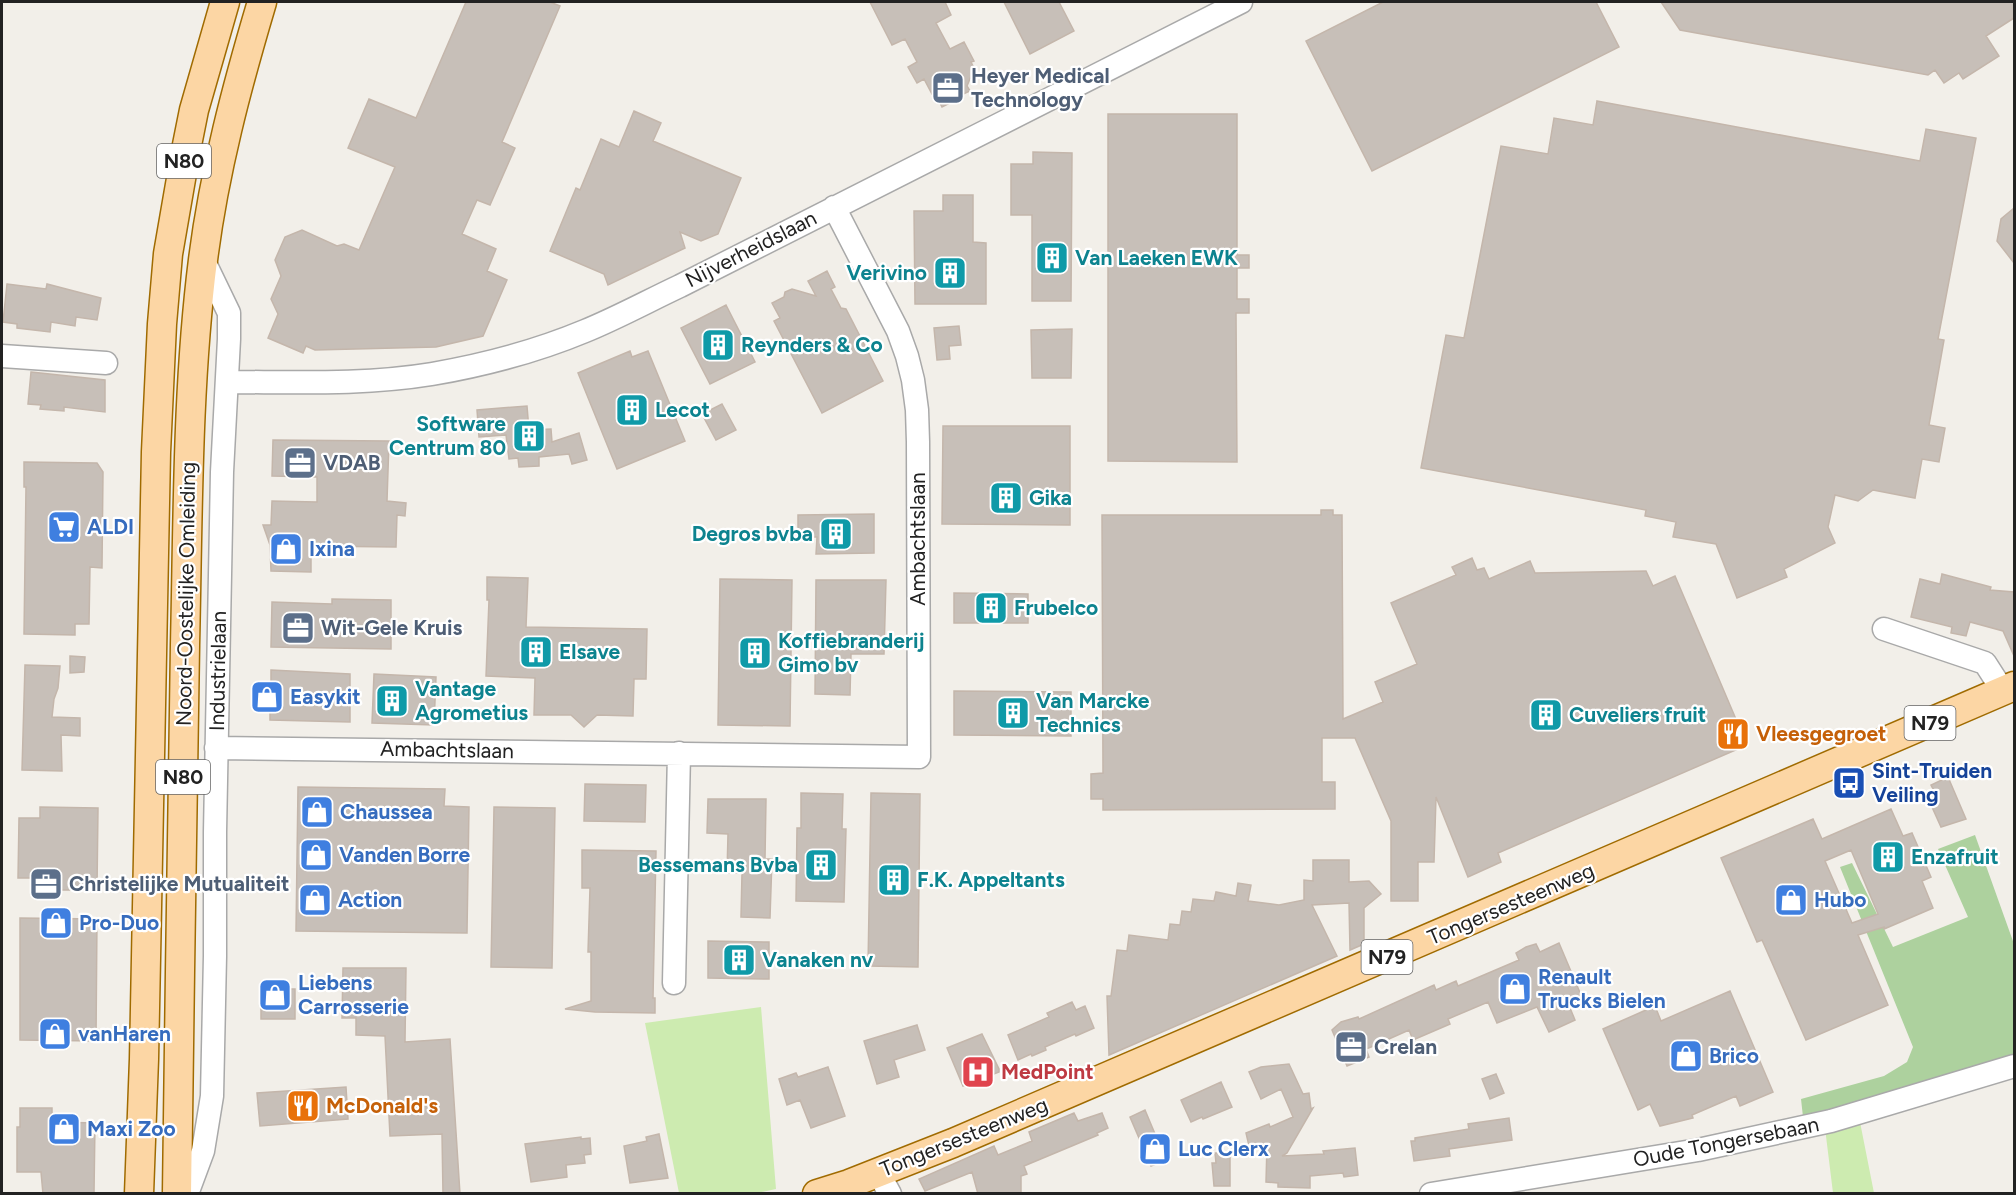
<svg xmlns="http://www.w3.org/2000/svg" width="2016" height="1195" font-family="Figtree,sans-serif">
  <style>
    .grass { fill: #cdebb0 }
    .forest { fill: #add19e }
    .building { fill: #c7bfb8; stroke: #c4b6ab; stroke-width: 1.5; fill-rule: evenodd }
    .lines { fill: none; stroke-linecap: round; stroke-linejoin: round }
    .minor-casing { stroke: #a9a9a9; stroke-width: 25 }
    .major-casing { stroke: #a06b00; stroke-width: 31 }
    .minor { stroke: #fff; stroke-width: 22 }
    .major { stroke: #fcd6a4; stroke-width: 28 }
    .labels { text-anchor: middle; stroke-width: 4.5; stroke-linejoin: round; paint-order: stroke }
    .shield { fill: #fff; stroke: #646464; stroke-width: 1.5 }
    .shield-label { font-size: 20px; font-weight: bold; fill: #222 }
    .service-label { font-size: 21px; font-weight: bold; fill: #4e5e75; stroke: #fff; text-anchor: start }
    .street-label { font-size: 21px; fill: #222; stroke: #fff }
    .culture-label { font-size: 21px; font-weight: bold; fill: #0d838f; stroke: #fff; text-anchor: start }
    .shop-label { font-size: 21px; font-weight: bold; fill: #366cbe; stroke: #fff; text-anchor: start }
    .food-label { font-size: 21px; font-weight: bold; fill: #c56008; stroke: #fff; text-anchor: start }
    .transit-label { font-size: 21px; font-weight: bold; fill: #164399; stroke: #fff; text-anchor: start }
    .health-label { font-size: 21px; font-weight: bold; fill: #be3a42; stroke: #fff; text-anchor: start }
  </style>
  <rect width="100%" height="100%" fill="#f2efe9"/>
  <path class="grass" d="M761 1007 776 1189 752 1194 679 1193 645 1023Z
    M1859 1117 1874 1193H1833L1825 1128Z"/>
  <path class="forest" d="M1975 835 2014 944V1057L1956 1076 1803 1117 1801 1099 1884 1076 1907 1062 1913 1047 1840 867 1852 863 1893 947 1968 917 1938 849Z"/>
  <path class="building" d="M466 2H550L560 6 502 142 515 148 490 205 477 200 462 234 496 249 487 271 507 280 483 336 436 347 315 350 306 346 303 353 268 338 278 314 271 299 281 276 275 260 285 237 302 230 337 246 344 244 359 250 395 167 348 148 369 99 416 118Z
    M870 2H945L951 15 936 23 950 49 964 42 974 61 971 62 976 72 972 74 967 86 970 91 961 95 962 97 942 107 935 93 932 94 924 79 917 83 908 67 917 62 905 39 892 45Z
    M1004 2H1059L1074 31 1030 54Z
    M1383 2H1596L1619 47 1372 171 1306 41Z
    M1661 2H2014V18L1986 36 1999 56 1963 79 1959 73 1944 83 1935 70 1928 75 1680 30Z
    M1597 101 1920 161 1926 129 1976 138 1938 339 1944 340 1929 425 1945 428 1939 462 1922 459 1915 498 1873 490 1858 501 1835 495 1828 527 1835 543 1784 569 1787 577 1737 598 1716 544 1673 537 1676 522 1645 516 1646 510 1421 468 1446 335 1464 338 1501 146 1548 154 1554 118 1593 125Z
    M634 111 661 123 653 141 741 178 718 234 701 241 680 232 685 248 608 285 604 274 550 251 576 188 580 190 601 139 619 147Z
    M1108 114H1237V255H1249V268H1237V299H1249V313H1236L1237 462 1108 461Z
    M1033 152 1072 153 1071 301H1032V215H1011V164H1033Z
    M943 195H973V242L986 243V304H915L914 211H943Z
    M2014 208V263L1997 241 2001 219Z
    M827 271 835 287 831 289 841 308 846 309 883 381 822 413 774 321 780 318 772 303 784 297 785 292 792 289 816 296 808 281Z
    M7 284 46 289 47 284 101 298 97 320 76 317 75 326 51 322 50 332 17 328V324L3 322Z
    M726 305 755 362 710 384 681 328Z
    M959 326 961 345 949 346 950 359 937 360 934 328Z
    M1072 329 1071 378H1032L1031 330Z
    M630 351 632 357 648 351 685 441 617 469 578 373Z
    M31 372 105 380V412L64 407V411L40 409 41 405 28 404Z
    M722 404 736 430 716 440 702 414Z
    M527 406 529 430 551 429 552 442 579 433 587 460 572 464 569 454 539 457V466L519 467 518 458 509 459 506 435 479 437 477 410Z
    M943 426H1070V525L942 524Z
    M273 440 389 441 387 501 406 503 405 516 397 515 396 547 311 546V572L271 571 270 545 263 525H271L272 501 317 502V477L272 476Z
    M24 462 97 463 103 472 102 568 90 567 89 624H75V635L24 634 26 487H24Z
    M1321 510H1333V515H1342L1343 719 1383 702 1375 682 1417 664 1391 603 1456 575 1452 567 1472 558 1477 570 1484 568 1489 579 1530 561 1535 573 1646 571 1653 586 1675 576 1747 745 1498 853 1501 862 1468 877 1436 797 1434 862H1418V901H1391V821L1355 738H1322V782H1335V809L1103 810V799H1091V774L1103 773 1102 515H1321Z
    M874 514V553L816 554 817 537H798V515Z
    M1942 574 1991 587 1990 590 2014 592V656L2003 631 1970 622 1966 636 1951 633 1952 627 1911 617 1920 579 1940 584Z
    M487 577 528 578 526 627 647 629 646 679H634L633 716 597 715 584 727 571 715H534L535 678 486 676 489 600H487Z
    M720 579 792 580 790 726 718 725Z
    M816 580H886L884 654H851L850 695 815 694Z
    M954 593 1028 594V623H954Z
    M332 599 391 600V649L271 647 272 602 332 604Z
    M70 656 85 657 84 672 70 673Z
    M25 665 60 666 58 688 54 699 52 717 80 718V736L61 735 62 771 22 770Z
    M271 670 350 674V722L270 720V706H261V684H271Z
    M374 674 436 677 434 725 372 723Z
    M954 691 1071 692V736L954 735Z
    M1948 777 1966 819 1941 827 1927 796 1935 793 1931 785Z
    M585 784 646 785 645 822 584 821Z
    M298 787 445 789 444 806 469 807 467 933 296 931Z
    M801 793 843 794 842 829H846L844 902 796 901 797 828H801Z
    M871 793 920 794 918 967 868 966Z
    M708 799H766L765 859H772L770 918 741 917 742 873H727L728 834 707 833Z
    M40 807 98 808 97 890H50L47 893 33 878H18L19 818H40Z
    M494 807 555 808 552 968 491 967Z
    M1891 809 1903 836 1912 833 1931 877 1922 881 1933 908 1884 929V927L1858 935 1888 1005 1806 1040 1762 940 1757 942 1721 858 1813 819 1822 839ZM1851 850 1878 914 1852 923 1825 861Z
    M582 850 656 851 653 998H655V1013L595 1012 565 1009 591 1001V952H588L590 888H582Z
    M1313 860H1349V882L1369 881 1381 894 1364 908V944L1350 950 1349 903 1312 905 1337 956 1109 1055 1107 996H1111L1117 950 1127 951 1129 935 1168 940 1170 924 1180 925 1182 911 1191 912 1193 899 1214 901 1216 892 1236 896 1238 883 1251 885 1248 901 1279 905 1304 900V880L1313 881Z
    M20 918 97 919 96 1041 20 1040Z
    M708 941 769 942V979L708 978Z
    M1559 943 1584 1002 1570 1008 1575 1020 1549 1032 1537 1007 1497 1023 1488 1002 1448 1019 1450 1024 1413 1040 1409 1030 1371 1047 1366 1049 1369 1057 1347 1066 1332 1030 1341 1022 1358 1017 1359 1019 1434 985 1436 990 1456 981 1458 986 1519 960 1516 953 1526 947 1536 944 1540 952Z
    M343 968H406L405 1042 450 1039 460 1194H443L442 1134 390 1136 385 1036 356 1035V1018H342Z
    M261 989H295V1019H261Z
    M1730 991 1773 1092 1740 1106 1736 1096 1692 1115 1693 1118 1660 1126 1650 1104 1638 1110 1603 1029 1655 1006 1661 1021Z
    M1072 1002 1076 1010 1085 1006 1094 1028 1076 1036 1075 1034 1045 1047 1046 1050 1032 1056 1031 1054 1018 1060 1008 1035 1049 1017 1047 1013Z
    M917 1025 925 1050 894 1060 899 1077 877 1084 864 1041Z
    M982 1034 999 1069V1072L963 1086 947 1048Z
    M1289 1064 1303 1094 1309 1093 1311 1109 1313 1108 1287 1153 1282 1156 1324 1154 1323 1151 1355 1148 1358 1175 1344 1177 1343 1173 1310 1176V1188L1278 1187V1183L1266 1182 1267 1145 1249 1146 1246 1133 1269 1124 1270 1127 1293 1117 1281 1089 1261 1099 1249 1072 1261 1067Z
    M828 1067 845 1116 811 1128 800 1100 787 1105 779 1079 796 1073 798 1077Z
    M1496 1074 1504 1093 1490 1099 1482 1079Z
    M1221 1082 1232 1107 1203 1119 1202 1117 1191 1122 1181 1100Z
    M346 1087 348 1119 260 1126 257 1093Z
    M20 1108H52V1122L95 1123 94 1194H43L41 1172H17V1127H20Z
    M1145 1110 1166 1160 1151 1166 1130 1117Z
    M1074 1113 1078 1121 1102 1113 1108 1128 1097 1133 1098 1135 1024 1166 1027 1174 1021 1176V1194H978L972 1172 925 1191 919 1179 994 1146 998 1155 1032 1141 1029 1132Z
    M1509 1118 1512 1140 1449 1149 1450 1156 1414 1161 1411 1141H1415V1138L1469 1129 1468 1124Z
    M659 1134 668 1178 630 1183 624 1146 647 1141 646 1137Z
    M581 1137V1139L590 1138 591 1154 584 1155 585 1163 566 1165 567 1177 531 1182 525 1144Z
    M1215 1153 1230 1154V1186H1214L1212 1163H1216Z"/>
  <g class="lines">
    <g class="minor-casing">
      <path id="minor" d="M2 356 106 363
        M228 382C296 382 365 385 432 374 484 365 537 351 585 331 617 318 648 301 680 286L1241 2
        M1884 629 1985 663 2003 691
        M216 748 919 757 918 442 917 410 913 380 907 356 898 331 834 207
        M674 983 679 753
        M878 1172 890 1194
        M187 1194 203 1151 212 1096 215 956V832L222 472 229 339V313L203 259
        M1431 1194 1698 1150 1831 1121 2014 1066"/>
    </g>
    <g class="major-casing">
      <path id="major" d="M139 1194 144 1059 156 452 162 324 168 254 186 150 194 110 225 2
        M177 1194C180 1011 181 828 185 645 188 517 187 387 203 260 214 172 237 86 262 2
        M817 1194 849 1184 953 1143 2014 686"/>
    </g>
    <use href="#minor" class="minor"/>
    <use href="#major" class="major"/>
  </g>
  <defs>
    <g id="office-square" transform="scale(1.725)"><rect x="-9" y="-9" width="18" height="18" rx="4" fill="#5c6f8a" stroke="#fff"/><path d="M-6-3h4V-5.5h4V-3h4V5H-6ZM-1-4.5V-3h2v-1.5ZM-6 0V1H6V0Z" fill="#fff"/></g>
    <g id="building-square" transform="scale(1.725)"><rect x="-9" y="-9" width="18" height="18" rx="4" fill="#0f9aa8" stroke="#fff"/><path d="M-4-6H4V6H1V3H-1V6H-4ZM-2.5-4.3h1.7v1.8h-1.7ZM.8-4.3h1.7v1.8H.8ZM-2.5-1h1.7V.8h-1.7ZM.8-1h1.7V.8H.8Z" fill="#fff"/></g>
    <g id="supermarket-square" transform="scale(1.725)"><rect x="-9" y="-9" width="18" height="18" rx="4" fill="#3f7fe0" stroke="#fff"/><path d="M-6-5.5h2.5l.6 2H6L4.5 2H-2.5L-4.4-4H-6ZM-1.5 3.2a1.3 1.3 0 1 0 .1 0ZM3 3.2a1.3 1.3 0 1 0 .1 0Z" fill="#fff"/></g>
    <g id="shop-square" transform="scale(1.725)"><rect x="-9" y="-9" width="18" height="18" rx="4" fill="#3f7fe0" stroke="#fff"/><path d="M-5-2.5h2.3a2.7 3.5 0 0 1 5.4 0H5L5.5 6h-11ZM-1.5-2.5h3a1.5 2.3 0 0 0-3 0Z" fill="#fff"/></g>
    <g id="restaurant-square" transform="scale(1.725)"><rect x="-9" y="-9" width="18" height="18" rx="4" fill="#e8710a" stroke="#fff"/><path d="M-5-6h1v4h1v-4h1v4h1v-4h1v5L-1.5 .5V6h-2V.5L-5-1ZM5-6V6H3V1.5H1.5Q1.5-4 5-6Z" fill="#fff"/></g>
    <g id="bus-square" transform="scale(1.725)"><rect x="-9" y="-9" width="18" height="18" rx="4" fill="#1a4fb4" stroke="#fff"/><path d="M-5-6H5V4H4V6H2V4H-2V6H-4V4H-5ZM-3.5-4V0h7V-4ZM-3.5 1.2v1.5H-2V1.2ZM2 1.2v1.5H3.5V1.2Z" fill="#fff"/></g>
    <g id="hospital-square" transform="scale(1.725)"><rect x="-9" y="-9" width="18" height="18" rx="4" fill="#e0444e" stroke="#fff"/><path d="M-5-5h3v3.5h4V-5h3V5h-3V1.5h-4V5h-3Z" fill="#fff"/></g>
  </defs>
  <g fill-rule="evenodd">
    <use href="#office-square" x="948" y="88"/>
    <use href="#building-square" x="1052" y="258"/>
    <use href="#building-square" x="950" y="273"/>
    <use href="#building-square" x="718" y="345"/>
    <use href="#building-square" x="632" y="410"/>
    <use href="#building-square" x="529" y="436"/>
    <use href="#office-square" x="300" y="463"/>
    <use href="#building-square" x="1006" y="498"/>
    <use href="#supermarket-square" x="64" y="527"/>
    <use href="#building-square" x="836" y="534"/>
    <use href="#shop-square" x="286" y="549"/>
    <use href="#building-square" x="991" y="608"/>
    <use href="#office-square" x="298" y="628"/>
    <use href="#building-square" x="536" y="652"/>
    <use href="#building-square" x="755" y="653"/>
    <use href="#shop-square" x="267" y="697"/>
    <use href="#building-square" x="392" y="701"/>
    <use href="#building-square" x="1013" y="713"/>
    <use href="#building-square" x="1546" y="715"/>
    <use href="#restaurant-square" x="1733" y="734"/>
    <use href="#bus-square" x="1849" y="783"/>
    <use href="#shop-square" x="317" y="812"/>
    <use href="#shop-square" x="316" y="855"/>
    <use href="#building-square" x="1888" y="857"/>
    <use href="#building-square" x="821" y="865"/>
    <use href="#building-square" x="894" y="880"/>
    <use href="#office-square" x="46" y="884"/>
    <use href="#shop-square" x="315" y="900"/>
    <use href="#shop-square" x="1791" y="900"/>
    <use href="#shop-square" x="56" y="923"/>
    <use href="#building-square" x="739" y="960"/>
    <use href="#shop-square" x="1515" y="989"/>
    <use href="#shop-square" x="275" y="995"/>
    <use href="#shop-square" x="55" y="1034"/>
    <use href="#office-square" x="1351" y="1047"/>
    <use href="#shop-square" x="1686" y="1056"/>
    <use href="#hospital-square" x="978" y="1072"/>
    <use href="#restaurant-square" x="303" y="1106"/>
    <use href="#shop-square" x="64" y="1129"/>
    <use href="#shop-square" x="1155" y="1149"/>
  </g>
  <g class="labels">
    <g class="shield">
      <rect x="157" y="144" width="54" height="34" rx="4.5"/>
      <rect x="1904.5" y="706" width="51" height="34" rx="4.5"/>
      <rect x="156" y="760" width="54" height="34" rx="4.5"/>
      <rect x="1361.5" y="940" width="51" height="34" rx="4.5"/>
    </g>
    <g class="shield-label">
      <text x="184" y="168">N80</text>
      <text x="1930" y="730">N79</text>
      <text x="183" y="784">N80</text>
      <text x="1387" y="964">N79</text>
    </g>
    <g class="service-label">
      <text x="971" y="83">Heyer Medical<tspan x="971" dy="24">Technology</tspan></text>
      <text x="323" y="470">VDAB</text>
      <text x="321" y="635">Wit-Gele Kruis</text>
      <text x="69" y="891">Christelijke Mutualiteit</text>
      <text x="1374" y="1054">Crelan</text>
    </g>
    <g class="street-label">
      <text transform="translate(751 249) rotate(-27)" y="7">Nijverheidslaan</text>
      <text transform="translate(918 539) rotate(-90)" y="7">Ambachtslaan</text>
      <text transform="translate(186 594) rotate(-89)" y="7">Noord-Oostelijke Omleiding</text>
      <text transform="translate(218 671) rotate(-89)" y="7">Industrielaan</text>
      <text transform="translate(447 750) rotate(1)" y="7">Ambachtslaan</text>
      <text transform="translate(1511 904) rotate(-23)" y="7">Tongersesteenweg</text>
      <text transform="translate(964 1137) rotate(-22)" y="7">Tongersesteenweg</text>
      <text transform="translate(1726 1142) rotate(-11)" y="7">Oude Tongersebaan</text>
    </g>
    <g class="culture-label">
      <text x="1075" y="265">Van Laeken EWK</text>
      <text x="927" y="280" text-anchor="end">Verivino</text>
      <text x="741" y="352">Reynders &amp; Co</text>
      <text x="655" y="417">Lecot</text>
      <text x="506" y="431" text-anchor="end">Software<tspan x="506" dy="24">Centrum 80</tspan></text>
      <text x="1029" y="505">Gika</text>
      <text x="813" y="541" text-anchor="end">Degros bvba</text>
      <text x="1014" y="615">Frubelco</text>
      <text x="778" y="648">Koffiebranderij<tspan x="778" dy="24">Gimo bv</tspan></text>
      <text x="559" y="659">Elsave</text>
      <text x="415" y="696">Vantage<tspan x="415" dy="24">Agrometius</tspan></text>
      <text x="1036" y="708">Van Marcke<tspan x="1036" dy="24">Technics</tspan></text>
      <text x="1569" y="722">Cuveliers fruit</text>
      <text x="1911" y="864">Enzafruit</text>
      <text x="798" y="872" text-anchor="end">Bessemans Bvba</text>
      <text x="917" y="887">F.K. Appeltants</text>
      <text x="762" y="967">Vanaken nv</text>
    </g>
    <g class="shop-label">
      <text x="87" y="534">ALDI</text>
      <text x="309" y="556">Ixina</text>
      <text x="290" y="704">Easykit</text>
      <text x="340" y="819">Chaussea</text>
      <text x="339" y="862">Vanden Borre</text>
      <text x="338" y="907">Action</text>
      <text x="1814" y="907">Hubo</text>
      <text x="79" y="930">Pro-Duo</text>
      <text x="1538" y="984">Renault<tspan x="1538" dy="24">Trucks Bielen</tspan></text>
      <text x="298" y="990">Liebens<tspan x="298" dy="24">Carrosserie</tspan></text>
      <text x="78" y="1041">vanHaren</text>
      <text x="1709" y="1063">Brico</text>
      <text x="87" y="1136">Maxi Zoo</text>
      <text x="1178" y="1156">Luc Clerx</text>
    </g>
    <g class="food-label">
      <text x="1756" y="741">Vleesgegroet</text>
      <text x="326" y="1113">McDonald's</text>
    </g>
    <g class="transit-label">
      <text x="1872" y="778">Sint-Truiden<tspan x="1872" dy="24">Veiling</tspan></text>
    </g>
    <g class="health-label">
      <text x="1001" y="1079">MedPoint</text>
    </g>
  </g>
  <rect width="2016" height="1195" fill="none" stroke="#222222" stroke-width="6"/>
</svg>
